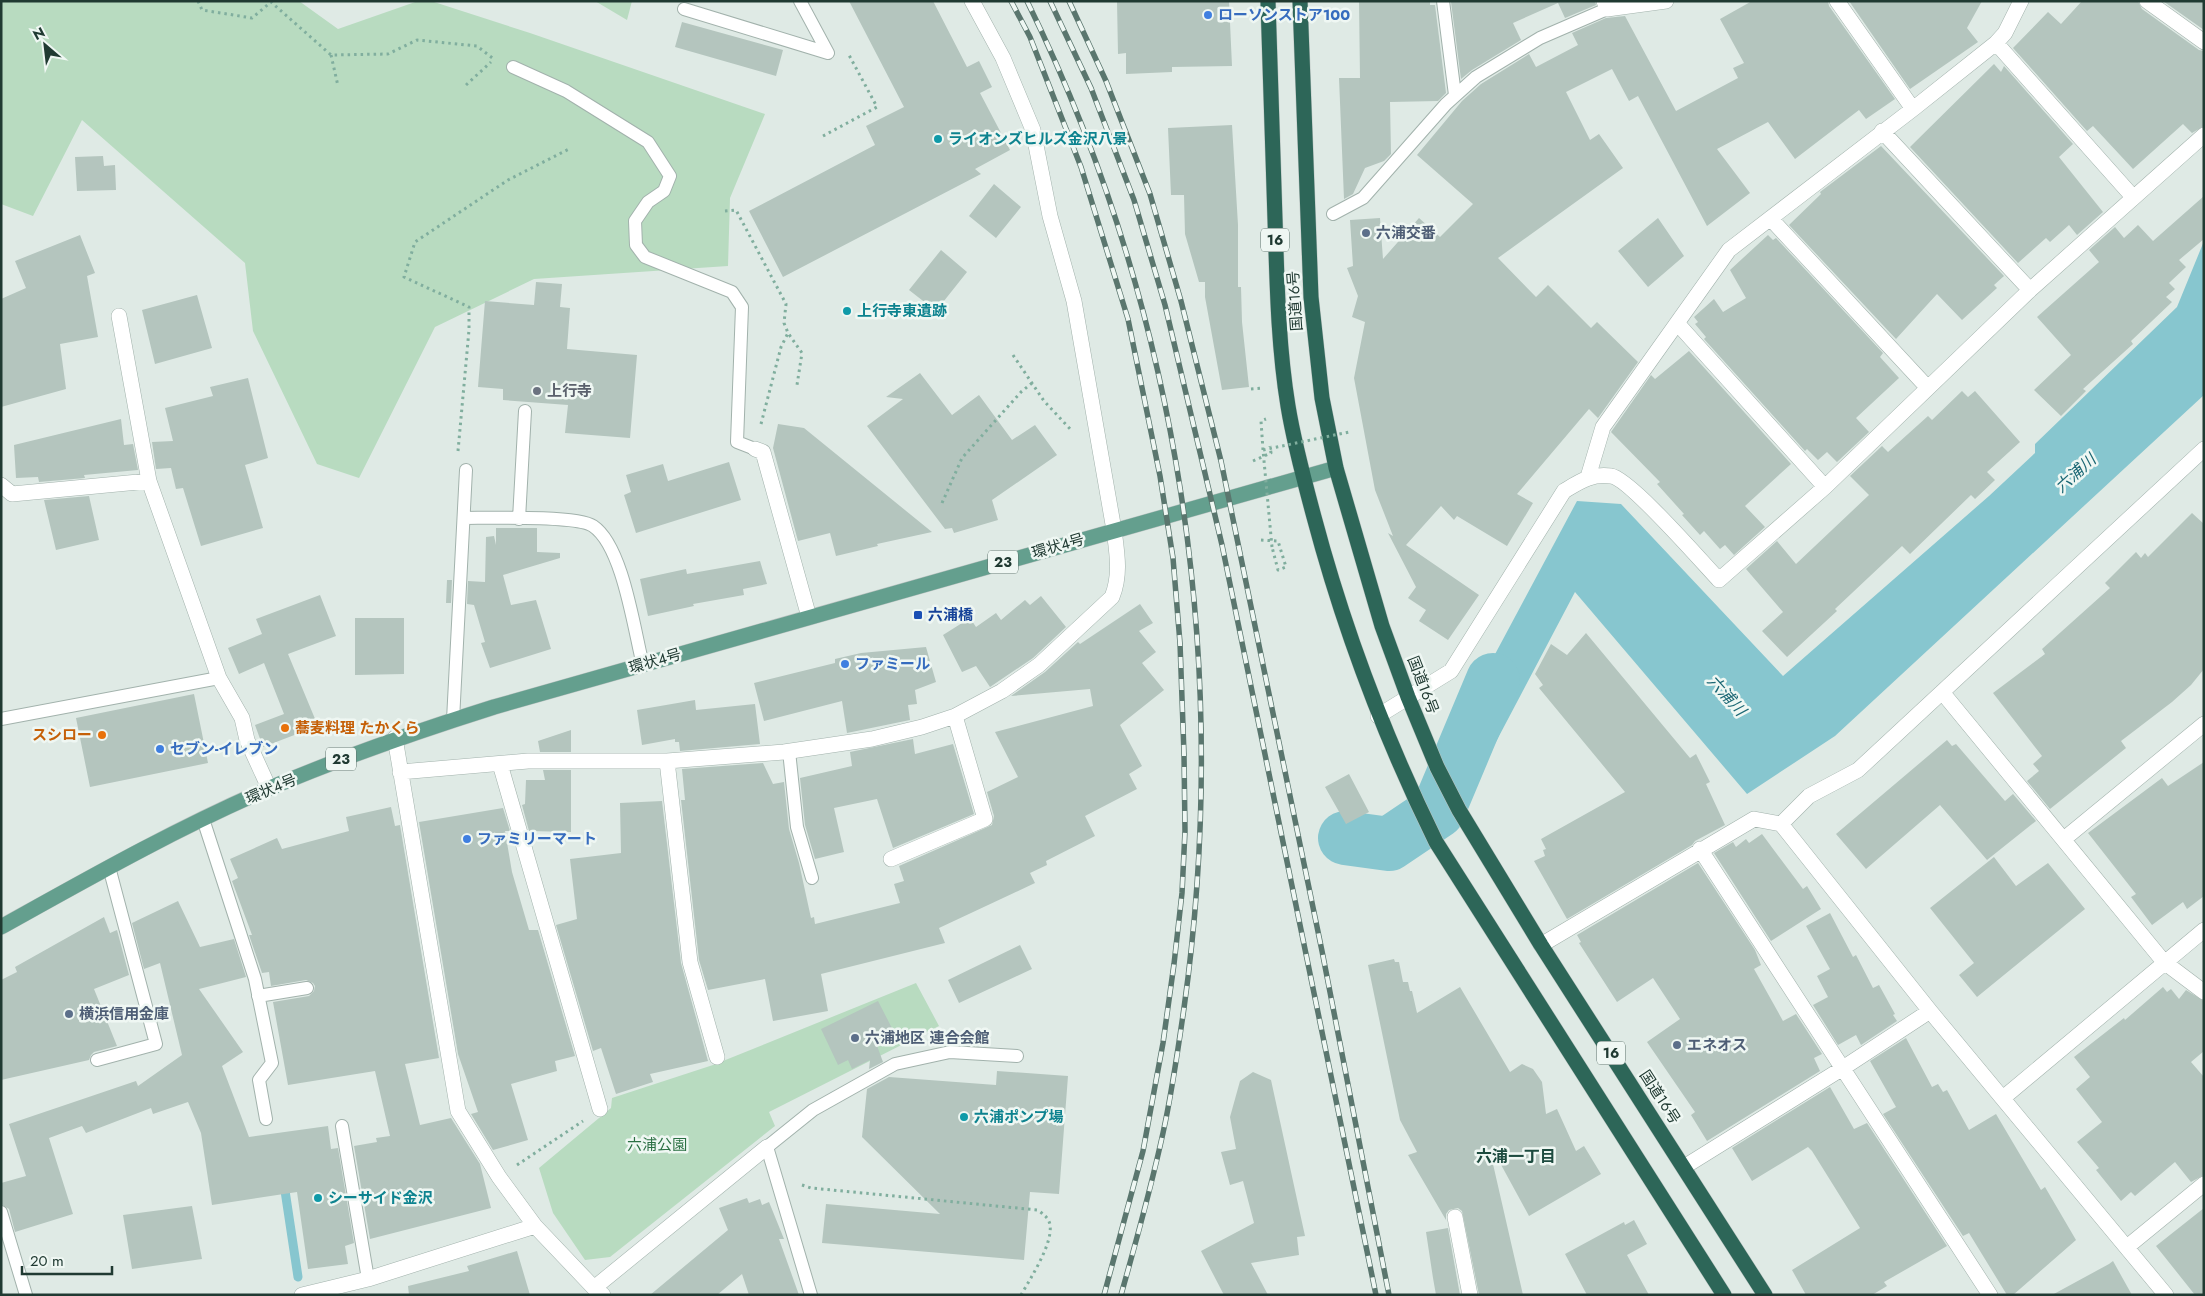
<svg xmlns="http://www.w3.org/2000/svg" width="2205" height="1296" font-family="Jost,'Noto Sans JP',sans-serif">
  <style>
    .green { fill: #b8dbc0 }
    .water { fill: #87c6cf }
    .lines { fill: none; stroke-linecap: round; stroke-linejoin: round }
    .stream { stroke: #87c6cf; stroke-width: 9 }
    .river { stroke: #87c6cf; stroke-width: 54 }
    .building { fill: #b4c5be }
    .lane-casing { stroke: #a2b2ac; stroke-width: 14 }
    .street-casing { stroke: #a2b2ac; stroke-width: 16 }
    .primary-casing { stroke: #bcc4c2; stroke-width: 16 }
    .highway-casing { stroke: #bcc4c2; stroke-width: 16 }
    .path { stroke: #80ae9e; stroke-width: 3; stroke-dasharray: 2.5 4; stroke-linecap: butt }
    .lane { stroke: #fff; stroke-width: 12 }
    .street { stroke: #fff; stroke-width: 15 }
    .primary { stroke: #649f8e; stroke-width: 15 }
    .highway { stroke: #2d6658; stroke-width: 15 }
    .rail-casing { stroke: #5a766e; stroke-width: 5.5 }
    .rail { stroke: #eff7f3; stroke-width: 4; stroke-dasharray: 11; stroke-linecap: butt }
    .path-bridge { stroke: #80ae9e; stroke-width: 3; stroke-dasharray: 2.5 4; stroke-linecap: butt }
    .shop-dot { fill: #3f7fe0; stroke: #eff7f3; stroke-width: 2 }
    .culture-dot { fill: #0f9aa8; stroke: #eff7f3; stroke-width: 2 }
    .service-dot { fill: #5c6f8a; stroke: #eff7f3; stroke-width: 2 }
    .worship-dot { fill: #6b7280; stroke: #eff7f3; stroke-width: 2 }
    .transit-dot { fill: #1a4fb4; stroke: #eff7f3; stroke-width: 2 }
    .food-dot { fill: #e8710a; stroke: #eff7f3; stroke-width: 2 }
    .labels { text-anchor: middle; stroke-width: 5; stroke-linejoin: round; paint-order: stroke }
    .shield { fill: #eff7f3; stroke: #5e736c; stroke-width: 1 }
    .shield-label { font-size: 14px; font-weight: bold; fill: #203a32 }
    .shop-label { font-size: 15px; font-weight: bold; fill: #366cbe; stroke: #eff7f3; text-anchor: start }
    .culture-label { font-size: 15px; font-weight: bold; fill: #0d838f; stroke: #eff7f3; text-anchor: start }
    .service-label { font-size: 15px; font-weight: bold; fill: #4e5e75; stroke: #eff7f3; text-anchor: start }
    .street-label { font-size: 15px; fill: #203a32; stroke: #eff7f3 }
    .worship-label { font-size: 15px; font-weight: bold; fill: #5b616d; stroke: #eff7f3; text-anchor: start }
    .transit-label { font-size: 15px; font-weight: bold; fill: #164399; stroke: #eff7f3; text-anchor: start }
    .food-label { font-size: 15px; font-weight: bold; fill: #c56008; stroke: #eff7f3; text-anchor: start }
    .park-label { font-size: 15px; fill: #2b7044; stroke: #eff7f3 }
    .water-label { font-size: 16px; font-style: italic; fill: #1c6875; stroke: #eff7f3 }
    .neighbourhood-label { font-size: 16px; font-weight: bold; fill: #1d4b3f; stroke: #eff7f3 }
  </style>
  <rect width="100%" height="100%" fill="#dfeae5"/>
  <path class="green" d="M1 1H299L338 29 418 1H431L530 33 765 114 730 198 728 266 534 279 435 327 359 478 317 464 253 331 245 263 82 120 33 216 1 204Z
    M595 1H632L627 20Z
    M916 983 939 1026 769 1112 775 1126 610 1257 585 1260 553 1213 539 1168 611 1108 612 1098 713 1065Z"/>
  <path class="water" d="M2204 241V395L1835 736 1747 794 1575 592 1479 774 1455 729 1577 501 1621 504 1783 676 1989 496 2035 453V444L2177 307Z"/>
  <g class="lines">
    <path class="stream" d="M284 1184 298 1277"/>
    <path class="river" d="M1345 838 1389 844 1438 811 1493 680"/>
  </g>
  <path class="building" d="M849 1H933L967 67 979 61 992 87 980 93 1010 150 975 169 981 174 783 277 749 211 875 145 866 126 904 107Z
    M1117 1H1229L1232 66 1172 67V72L1126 74V53L1118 54Z
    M1359 1H1430V5H1435L1446 93 1438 101 1390 102 1391 154 1384 161 1365 168 1353 194 1344 199 1339 78H1360Z
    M1457 1H1595L1596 5 1565 18 1558 3 1513 23 1521 40 1472 70 1461 79 1451 2Z
    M1752 1H1828L1829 6 1895 99 1866 119 1859 110 1795 159 1768 122 1717 149 1750 193 1707 226 1638 96 1629 101 1612 69 1566 92 1590 140 1599 134 1623 168 1498 258 1536 297 1548 285 1591 328 1597 322 1638 362 1598 418 1589 409 1517 494 1533 503 1507 546 1457 516 1454 520 1441 506 1406 545 1479 595 1448 640 1419 621 1426 610 1408 598 1416 587 1388 533 1393 536 1375 490 1354 378 1365 322 1352 317 1358 296 1347 268 1353 266 1350 220 1380 218 1383 259 1419 218 1440 237 1473 204 1417 155 1462 101 1481 84 1529 54 1536 67 1578 45 1572 33 1606 18 1625 16 1676 111 1738 78 1733 68 1744 63 1720 19Z
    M1849 1H1982L1967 28 1978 42 1910 89Z
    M2082 1H2138L2142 9 2199 50 2204 51V126L2192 133 2183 124 2133 169 2093 126 2087 131 2013 48 2048 12 2061 24Z
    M2163 1H2204V30Z
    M682 22 783 50 776 76 675 47Z
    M1994 64 2001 72 2004 66 2073 144 2059 157 2103 212 2077 235 2069 225 2050 242 2046 238 2018 263 1910 147Z
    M1232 125 1238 225V287H1241L1242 322 1249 387 1222 390 1205 297V282H1199L1185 234 1184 195H1171L1168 128Z
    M1881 146 2004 276 1994 285 1997 288 1962 320 1937 294 1896 339 1789 225 1821 194 1820 192Z
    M103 156 104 166 115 165 116 190 77 191 75 157Z
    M994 184 1021 207 996 238 969 216Z
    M2204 196V239L2179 260 2186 267 2169 283 2175 289 2166 297 2172 302 2131 341 2133 344 2083 389 2086 391 2061 416 2034 390 2071 355 2037 317 2099 262 2089 250 2115 227 2124 238 2138 225 2153 241Z
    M1658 218 1684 256 1648 287 1618 251Z
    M80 235 95 273 87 276 98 337 60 344 66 389 1 407V299L26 288 15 261Z
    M1768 235 1773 240 1776 238 1883 353 1880 357 1899 378 1856 418 1869 432 1837 462 1827 452 1818 460 1807 449 1805 451 1704 339 1706 337 1695 324 1698 322 1694 317 1714 299 1723 312 1746 298 1730 270Z
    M941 250 967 272 936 311 909 290Z
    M536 282 562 284 560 307 570 308 567 349 637 355 630 438 565 433 568 405 503 400V389L478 387 485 301 534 305Z
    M197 295 212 348 155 364 142 310Z
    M1689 351 1791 464 1745 506 1765 527 1734 555 1725 545 1720 549 1704 531 1700 535 1682 515 1684 514 1657 484 1660 482 1611 432 1651 375 1655 379Z
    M920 373 952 415 979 395 1012 440 1035 425 1057 455 992 500 998 520 954 533 952 528 945 529 867 426 903 399 886 397Z
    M248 378 268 458 245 465 263 528 201 546 183 488 176 489 171 468 156 469 152 442 173 441 165 408 213 396 210 387Z
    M1962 391 1968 397 1975 391 2020 442 1987 472 1995 480 1975 499 1971 495 1910 554 1902 546 1835 609 1837 611 1787 657 1762 631 1783 612 1746 569 1777 541 1796 564 1869 495 1850 476 1882 446 1888 452 1928 416 1932 420Z
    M121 419 124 445 133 444 138 470 84 475 85 478 39 482 38 477 16 478 14 445Z
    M778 424 804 428 932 532 877 544 878 546 836 556 830 533 798 541 773 448Z
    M729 462 741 500 636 533 624 495 631 492 626 475 663 464 668 481Z
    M89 496 99 540 56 550 44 500Z
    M2192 513 2204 524V669L2191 685 2172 702 2121 741 2126 748 2050 809 2027 781 2039 771 2033 764 2042 756 1993 693 2045 654 2042 649 2110 588 2105 583 2136 552 2141 558 2145 553 2148 557Z
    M496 528H537V552L560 553V558L503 575 511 605 536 600 551 649 490 668 481 643 485 642 474 605 467 604 468 581 485 582 486 537 494 536 496 545Z
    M760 561 767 584 743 589 744 595 693 604 694 606 648 616 640 579 686 569 687 574Z
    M447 580H452L451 603H446Z
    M320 595 336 636 288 654 318 726 263 747 255 725 284 714 264 663 239 674 228 648 262 634 256 619Z
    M1041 596 1066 627 1033 658 990 687 976 666 962 672 943 635 970 618 976 627 996 613 1001 620 1025 600 1030 605Z
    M1140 604 1153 623 1139 631 1156 652 1142 663 1164 690 1120 725 1142 766 1129 774 1137 789 1085 816 1095 836 1046 861 1047 865 1030 873 1035 883 939 928 945 943 821 974 828 1011 773 1021 765 979 708 990 699 960 681 800H685L682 769 763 763 773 784 784 782 789 829 799 863 811 918 814 917 815 924 900 903 894 884 904 881 899 866 992 825 994 816 987 792 1018 777 995 732 1093 706 1090 689 1011 696 1045 672 1078 642 1080 644Z
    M355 618H404V674L355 675Z
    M1586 633 1690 758 1696 754 1710 782 1706 784 1725 825 1695 841 1692 845 1567 919 1534 861 1545 856 1543 850 1546 849 1541 839 1625 792 1539 688 1543 685 1535 674 1551 644 1567 655Z
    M926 647 936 682 915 690 917 704 908 705 910 720 847 733 842 701 764 721 754 683 835 663V659L861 653Z
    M194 694 208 763 90 787 76 718Z
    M695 700 696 710 755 704 760 744 680 751 679 742H675V739L642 745 637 710Z
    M571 730V752H540L538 741Z
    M913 739 915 754 953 744 974 814 893 848 877 799 834 808 844 852 815 859 805 825 800 778 852 766 850 752Z
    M1947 740 1952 746 1956 744 2005 801 2013 794 2036 821 1987 860 1940 805 1866 869 1836 834Z
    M2204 762V896L2187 909 2183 902 2152 925 2131 897 2136 894 2088 833 2162 778 2168 786Z
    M543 770H571V832L529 831 522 805 525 804 526 780H545Z
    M1349 774 1369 812 1346 824 1325 787Z
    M662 801 681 963 708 1061 650 1074 653 1082 616 1094 601 1048 593 1051 556 925 577 919 570 859 621 853 620 803Z
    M391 807 395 826 400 825 439 1058 405 1064 420 1125 451 1118 480 1164 491 1208 370 1239 354 1146 377 1142 376 1138 390 1136 375 1071 288 1085 273 1002 309 996 314 991 315 986 313 983 306 980 271 986 269 972 262 973 249 935H252L232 881 238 878 230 859 277 838 282 849 349 831 346 817Z
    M503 808 510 831H505L512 872 529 930H538L575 1056 555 1061 557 1071 511 1084 528 1140 493 1150 471 1114 478 1112 458 1054 419 822Z
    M1762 834 1803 889 1807 886 1821 909 1771 941 1714 853 1733 842 1736 847 1746 839 1749 843Z
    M1994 857 2016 886 2048 863 2085 909 1977 997 1959 975 1974 963 1930 908Z
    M1698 863 1755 950 1761 965 1754 969 1783 1021 1796 1014 1822 1054 1814 1058 1820 1071 1707 1141 1691 1115 1695 1112 1647 1042 1680 1019 1653 978 1617 1002 1579 943 1581 942 1577 935Z
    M178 901 200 947 234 939 246 977 199 989 243 1052 222 1066 249 1137 328 1126 331 1149 338 1148 354 1243 345 1246 348 1264 308 1269 297 1192 212 1205 201 1133 188 1102 153 1114 151 1108 86 1133 82 1126 49 1138 73 1214 15 1232 9 1209 1 1204V1183L26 1176 9 1124 136 1081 138 1086 182 1055 160 963 144 969 132 923Z
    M1830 913 1853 957 1856 955 1873 988 1879 985 1895 1014 1893 1015 1897 1021 1861 1045 1856 1035 1838 1045 1813 1005 1828 997 1817 976 1830 969 1806 926Z
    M104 917 110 933 117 930 129 975 94 989 117 1046 94 1052 91 1055 89 1060 1 1080V980L17 972 15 967Z
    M1020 945 1032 969 959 1003 948 980Z
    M1394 959 1395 962H1399L1403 982H1408L1410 991H1412L1417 1013 1460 987 1510 1072 1522 1064 1533 1069 1542 1082 1546 1114 1557 1109 1576 1151 1584 1146 1601 1174 1529 1216 1493 1150 1490 1151 1523 1295H1479L1462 1211 1458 1208 1449 1210 1446 1214V1220L1408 1155 1417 1152 1400 1120 1368 965Z
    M2163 987 2167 992 2171 989 2179 999 2186 990 2204 1001V1051L2191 1062 2204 1077V1175L2191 1182 2175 1162 2135 1196 2131 1192 2121 1201 2096 1170 2099 1168 2077 1142 2102 1122 2076 1089 2090 1077 2074 1057 2124 1018 2125 1020Z
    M878 1001 895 1034 876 1043 883 1062 869 1069 870 1060 852 1069 848 1060 838 1065 821 1029Z
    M1906 1038 1932 1087 1938 1084 1943 1092 1947 1090 1969 1130 1996 1114 2041 1190 2045 1187 2076 1240 2013 1295H2007L1969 1233 1963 1236 1883 1114 1896 1107 1870 1061Z
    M997 1071 1068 1076 1059 1194 1030 1192 1024 1260 822 1243 826 1204 940 1214 862 1137 867 1089 889 1077 996 1085Z
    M1253 1072 1271 1080 1305 1236 1297 1237 1299 1255 1251 1263 1268 1295H1224L1201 1251 1254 1223 1243 1181 1230 1185 1221 1152 1236 1149 1230 1117 1240 1081Z
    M1830 1087 1854 1129 1867 1123 1947 1246 1884 1282 1887 1286 1872 1295H1806L1792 1270 1860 1228 1812 1151 1808 1147 1752 1181 1732 1148Z
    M747 1198 749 1203 760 1199 762 1205 769 1202 784 1239H779L799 1295H749L742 1274 717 1295H650L728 1230 719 1208Z
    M192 1206 202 1259 132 1269 123 1215Z
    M2204 1208V1295H2195L2156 1246Z
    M1634 1220 1647 1244 1627 1255 1649 1295H1587L1565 1254 1624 1222 1625 1225Z
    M1448 1228 1460 1295H1436L1433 1278 1426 1232Z
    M517 1251 530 1295H409L408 1286 469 1271 467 1266Z
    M2113 1261 2132 1295H2052L2109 1264Z"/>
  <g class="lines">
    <g class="lane-casing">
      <path id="lane" d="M1443 1 1455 95
        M684 9 828 53 800 1
        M513 67 566 91 648 142 670 176 664 191 648 202 635 221 636 245 645 257 732 292 742 307 737 442 755 449
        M1333 214 1363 198 1446 104 1476 77 1540 38 1607 9
        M464 518C488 518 577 515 593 526 623 546 634 630 643 665
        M519 519 525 411
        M1 719 219 678
        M453 720 466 470
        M789 751 797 827 812 878
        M203 819 255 979 272 1063 259 1080 266 1119
        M258 996 307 988
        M97 1060 156 1044 109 867
        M342 1126 368 1279
        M1 1212 26 1295
        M811 1295 767 1147 813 1110 895 1064 950 1052 1017 1056"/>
    </g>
    <g class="street-casing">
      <path id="street" d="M1604 1 1607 9 1666 1
        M1837 1 1913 109
        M2147 1 2204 42
        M1996 43 2133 197
        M1882 131 2030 290
        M1771 219 1927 387
        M119 316 149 481
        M1677 323 1825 487
        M755 449 763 452 809 617
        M1588 477 1603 427 1729 250 1913 109 1996 43 2005 33 2021 1
        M1 485 12 494 149 481 219 678 242 718 247 740 269 788
        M1942 692 2164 962 2204 992
        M1378 716 1451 671 1564 491C1579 482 1592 473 1611 476 1629 478 1702 562 1719 580L1825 487 2030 290 2204 135
        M395 738 458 1111 499 1177 535 1226 594 1288 603 1295
        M667 761 690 962 717 1057
        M500 764 600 1109
        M400 772 528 761H667L784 752 872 739 922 727 955 716 1002 691 1039 665 1112 597C1121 575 1117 553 1114 530L1074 301 1050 216 1033 130 1003 58 972 1
        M1781 824 1809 796 1858 770 2204 449
        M2064 839 2204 724
        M1700 849 1990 1295
        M891 859 985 819 955 716
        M1541 945 1754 819 1781 824 1930 1011 2166 1295
        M2003 1098 2204 930
        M1684 1167 1843 1068 1930 1011
        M1455 1217 1470 1295
        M2127 1247 2204 1184
        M594 1288 767 1147
        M302 1295 368 1279 535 1226"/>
    </g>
    <g class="primary-casing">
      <path id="primary" d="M1 927C89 878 177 828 270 788 343 757 418 731 494 707L1336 468"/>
    </g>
    <g class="highway-casing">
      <path id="highway" d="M1268 1C1270 74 1273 147 1275 219 1277 281 1278 345 1288 406 1294 443 1304 480 1314 517 1344 630 1385 738 1436 842L1724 1295
        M1300 1 1311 297 1322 398 1336 468 1382 626 1408 697 1437 767 1459 810 1541 945 1765 1295"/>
    </g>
    <path class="path" d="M198 1 202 10 252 18 271 2 331 55 388 54 417 40 477 46 495 60
      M331 55 338 86
      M466 85 491 62
      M823 136 877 107 849 55
      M725 211 736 210 786 304 784 323 788 333 802 353 797 385
      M1013 355 1044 401 1072 431
      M1251 389 1263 388
      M761 424 781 347 788 333
      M1263 450 1261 421 1266 419
      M458 451 469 330V307L404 277 415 242 508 180 569 149
      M1253 461 1271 453 1270 446
      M942 503 962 458 1021 392 1032 383
      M1261 540 1278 541 1286 567 1278 570 1272 547
      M517 1165 583 1121
      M802 1185 811 1188 1038 1210C1044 1215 1049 1218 1050 1225 1053 1244 1030 1279 1021 1295"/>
    <use href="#lane" class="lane"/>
    <use href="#street" class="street"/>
    <use href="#primary" class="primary"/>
    <use href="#highway" class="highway"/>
    <g class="rail-casing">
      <path id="rail" d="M1011 1 1030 37 1081 167 1128 319 1160 476 1173 558 1180 643 1184 754 1185 831 1182 893 1174 964 1163 1043 1143 1151 1104 1295
        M1027 1C1180 313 1232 665 1184 1008 1178 1050 1172 1092 1163 1133 1151 1188 1136 1242 1121 1295
        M1050 1 1091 88 1134 200 1165 305 1222 545 1376 1295
        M1069 1 1106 81 1150 194 1181 301 1221 461 1322 951 1389 1295"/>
    </g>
    <use href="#rail" class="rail"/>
    <path class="path-bridge" d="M1272 547 1263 450 1349 432"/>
  </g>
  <g class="shop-dot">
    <circle cx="1208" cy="15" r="5"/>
    <circle cx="845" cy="664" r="5"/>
    <circle cx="160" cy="749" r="5"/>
    <circle cx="467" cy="839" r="5"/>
  </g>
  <g class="culture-dot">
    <circle cx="938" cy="139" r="5"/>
    <circle cx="847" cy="311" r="5"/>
    <circle cx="964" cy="1117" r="5"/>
    <circle cx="318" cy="1198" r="5"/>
  </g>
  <g class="service-dot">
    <circle cx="1366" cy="233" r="5"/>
    <circle cx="69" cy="1014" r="5"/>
    <circle cx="855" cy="1038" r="5"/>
    <circle cx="1677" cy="1045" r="5"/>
  </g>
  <circle class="worship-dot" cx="537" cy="391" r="5"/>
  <rect class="transit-dot" x="913" y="610" width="10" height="10" rx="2.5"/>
  <g class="food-dot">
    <circle cx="285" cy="728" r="5"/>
    <circle cx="102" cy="735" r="5"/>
  </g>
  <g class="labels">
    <g class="shield">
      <rect x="1261" y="228.5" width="28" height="23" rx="4"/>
      <rect x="988" y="550.5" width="30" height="23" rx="4"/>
      <rect x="326" y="747.5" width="30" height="23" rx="4"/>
      <rect x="1597" y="1041.5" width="28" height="23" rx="4"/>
    </g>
    <g class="shield-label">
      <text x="1275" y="245">16</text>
      <text x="1003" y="567">23</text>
      <text x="341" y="764">23</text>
      <text x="1611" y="1058">16</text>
    </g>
    <g class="shop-label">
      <text x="1218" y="20">ローソンストア100</text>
      <text x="855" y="669">ファミール</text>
      <text x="170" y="754">セブン-イレブン</text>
      <text x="477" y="844">ファミリーマート</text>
    </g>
    <g class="culture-label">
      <text x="948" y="144">ライオンズヒルズ金沢八景</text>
      <text x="857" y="316">上行寺東遺跡</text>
      <text x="974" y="1122">六浦ポンプ場</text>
      <text x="328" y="1203">シーサイド金沢</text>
    </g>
    <g class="service-label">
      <text x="1376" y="238">六浦交番</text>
      <text x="79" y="1019">横浜信用金庫</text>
      <text x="865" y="1043">六浦地区 連合会館</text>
      <text x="1687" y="1050">エネオス</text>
    </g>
    <g class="street-label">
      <text transform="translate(1295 301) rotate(-94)" y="5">国道16号</text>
      <text transform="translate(1058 546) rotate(-16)" y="5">環状4号</text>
      <text transform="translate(655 661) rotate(-16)" y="5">環状4号</text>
      <text transform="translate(1423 685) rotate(69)" y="5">国道16号</text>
      <text transform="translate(271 789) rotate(-23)" y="5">環状4号</text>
      <text transform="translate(1660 1097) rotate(57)" y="5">国道16号</text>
    </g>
    <g class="worship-label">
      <text x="547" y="396">上行寺</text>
    </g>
    <g class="transit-label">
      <text x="928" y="620">六浦橋</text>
    </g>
    <g class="food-label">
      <text x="295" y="733">蕎麦料理 たかくら</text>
      <text x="92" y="740" text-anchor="end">スシロー</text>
    </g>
    <g class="park-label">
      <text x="657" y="1150">六浦公園</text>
    </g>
    <g class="water-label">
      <text transform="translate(2075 473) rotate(-42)" y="6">六浦川</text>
      <text transform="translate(1727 695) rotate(48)" y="6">六浦川</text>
    </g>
    <g class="neighbourhood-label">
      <text x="1516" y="1162">六浦一丁目</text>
    </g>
  </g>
  <rect width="2205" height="1296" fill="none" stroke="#203a32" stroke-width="5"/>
  <g transform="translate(45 45) rotate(332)" stroke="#eff7f3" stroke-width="4" paint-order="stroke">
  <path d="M0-4L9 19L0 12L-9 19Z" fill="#203a32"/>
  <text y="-8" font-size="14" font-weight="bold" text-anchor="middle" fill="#203a32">N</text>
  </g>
  <path d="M22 1266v8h90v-8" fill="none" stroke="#203a32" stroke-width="2.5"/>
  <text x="30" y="1266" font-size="15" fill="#203a32" stroke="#eff7f3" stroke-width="4" paint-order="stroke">20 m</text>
</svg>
